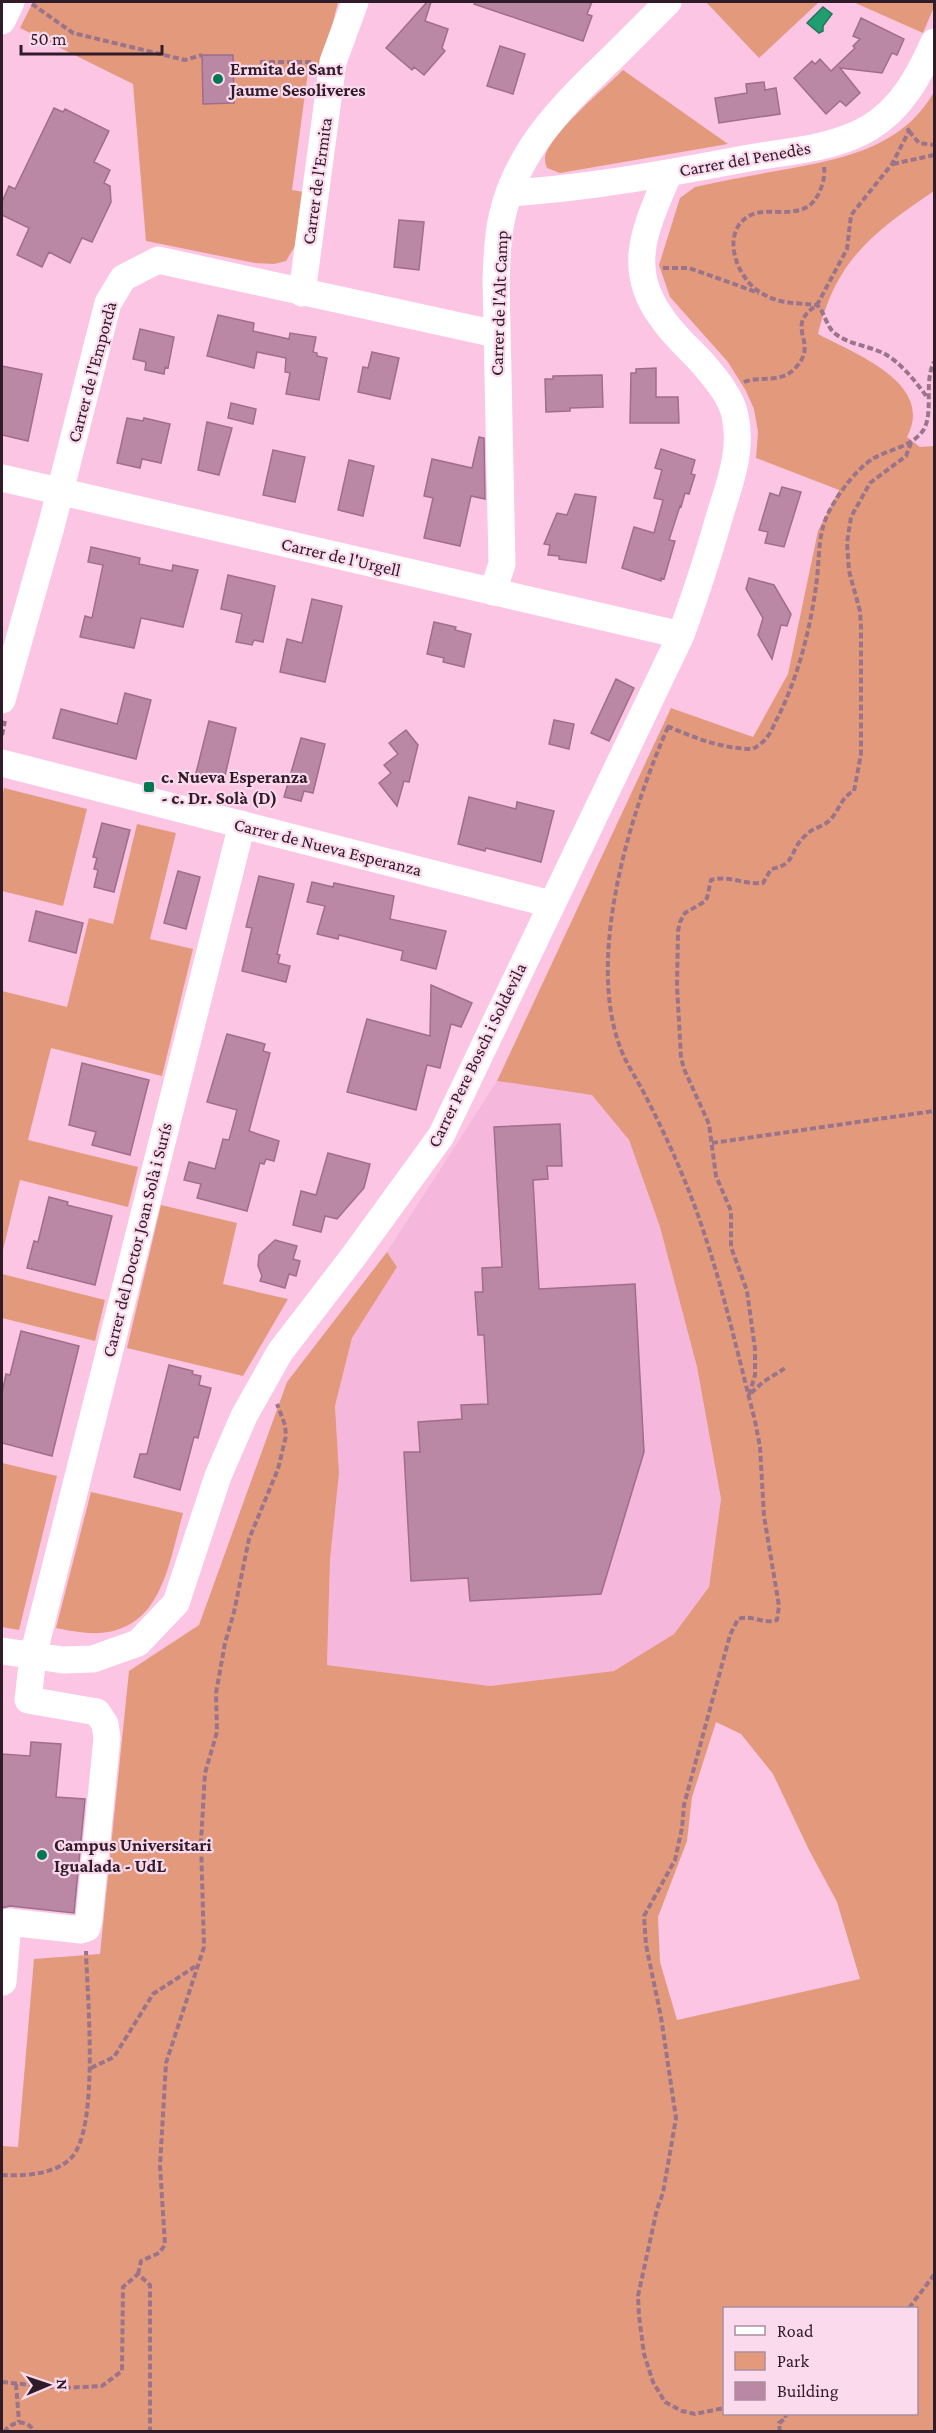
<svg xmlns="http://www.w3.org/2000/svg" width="936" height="2433" font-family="'Crimson Pro',serif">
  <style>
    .built { fill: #f5b8dc }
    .green { fill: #e39a7c; fill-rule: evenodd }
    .water { fill: #1f9e70; stroke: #24775a; stroke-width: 1.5 }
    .building { fill: #ba87a5; stroke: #9f6e8b; stroke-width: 1.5 }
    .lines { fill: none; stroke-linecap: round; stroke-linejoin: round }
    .path { stroke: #9a748a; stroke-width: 4; stroke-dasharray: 6 3; stroke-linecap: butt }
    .minor { stroke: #fff; stroke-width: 27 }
    .poi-dot { fill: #037752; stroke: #fbdaed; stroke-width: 2 }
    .labels { text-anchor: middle; stroke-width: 4.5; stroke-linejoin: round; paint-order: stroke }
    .poi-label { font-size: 18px; font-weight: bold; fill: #301c28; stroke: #fbdaed; text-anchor: start }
    .street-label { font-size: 18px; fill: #301c28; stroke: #fbdaed }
  </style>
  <rect width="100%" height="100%" fill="#fcc5e4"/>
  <path class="built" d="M497 1081 593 1095 629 1140 660 1227 697 1367 721 1499 709 1587 674 1634 614 1671 490 1686 327 1665 330 1560 339 1473 335 1406 352 1338 397 1267 387 1252Z"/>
  <path class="green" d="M33 2H338L320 74 308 72 292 190 304 192 295 246 286 261 274 264 255 263 146 241 133 84 20 28Z
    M706 2H819L759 58Z
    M853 2H934V7L923 33Z
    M623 70 728 144 560 173 547 168C546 165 545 162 545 159 545 138 607 86 623 70Z
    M934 92V191C874 232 837 258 818 334 853 353 936 383 907 437L920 447 934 446V2431H2V2146L18 2147 34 1959 100 1954 129 1671 199 1625 287 1382 387 1252 397 1267 352 1338 335 1406 339 1473 330 1560 327 1665 490 1686 614 1671 674 1634 709 1587 721 1499 697 1367 660 1227 629 1140 592 1095 497 1081 671 708 753 737 788 674 818 531 839 490 756 458 758 432 754 409 746 391 728 362 670 297 659 265 680 198 695 187C722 181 749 176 776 171 837 160 901 150 934 92ZM716 1722 741 1734 773 1774 808 1848 837 1902 860 1979 677 2020 660 1962 658 1917 687 1841 692 1797ZM916 2308V2414H724V2308Z
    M4 788 87 809 63 906 2 891V797Z
    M137 824 176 833 150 939 193 949 162 1076 51 1048 28 1140 138 1167 128 1207 20 1180 2 1254V991L67 1007 89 918 113 924Z
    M161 1205 237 1223 223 1284 288 1299 243 1376 127 1348Z
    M2 1274 105 1300 95 1341 2 1318Z
    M2 1463 57 1476 19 1630 2 1627Z
    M91 1492 183 1513C168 1566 161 1637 88 1633 77 1632 66 1630 56 1628Z"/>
  <path class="water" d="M823 7 832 14 823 26V31L819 33 807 23Z"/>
  <path class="building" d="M427 2H431L425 21 448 29 442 48 445 51 424 75 414 67 412 70 386 48Z
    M475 2H592L587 14 592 16 583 41 474 4Z
    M861 18 904 39 897 55 892 53 882 73 840 68 860 93 846 106 840 101 826 114 794 78 812 61 815 64 820 59 831 71 855 48 853 46 860 39 853 36Z
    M500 46 525 54 513 94 487 86Z
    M202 55H233L234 103 203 104Z
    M764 82 765 90 776 88 780 114 719 123 715 98 747 93 746 84Z
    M54 108 63 112 65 109 109 131 94 162 110 170 104 183 110 186 111 202 92 242 82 238 70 263 49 252 42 267 17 255 29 228 2 215V202L9 186 15 189Z
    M399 220 424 222 419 270 394 267Z
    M218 315 254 323 253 331 289 339 290 333 316 337 313 352 317 353V356L327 358 319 400 286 394 290 373 285 372 286 358 257 352 254 368 207 356Z
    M140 329 174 337 168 368 165 367 164 374 145 370 146 362 133 359Z
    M372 352 399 358 390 399 358 392 363 367 368 368Z
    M2 366 42 374 28 441 2 435Z
    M656 368V397H678L679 423H630L631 373H636V369Z
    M602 375 603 407 570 408V411L546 412 545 379H553V376Z
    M231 403 256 409 253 424 228 418Z
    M127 418 143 421 144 418 170 424 161 463 142 459 140 468 117 463Z
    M207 422 232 428 219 475 198 470Z
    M479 437 484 438 485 499 471 496 460 546 424 538 433 498 424 496 432 459 472 468Z
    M661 449 695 460 691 474 695 475 689 494 685 493 681 507 680 506 669 540 675 541 664 579 661 578V581L622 568 634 527 654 533 663 500 654 498 662 470 655 468Z
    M273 450 305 457 295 502 263 495Z
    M349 460 374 466 363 516 338 510Z
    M782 487 801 492 784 547 765 543 768 532 759 530 770 493 779 496Z
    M575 494 596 497 586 563 559 559V556L548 555 550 545 544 544 557 513 567 515Z
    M91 547 140 558 139 564 172 571 173 565 198 570 183 627 141 618 134 648 80 637 85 616 92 618 103 565 88 562Z
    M228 575 275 586 263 642 254 640 252 645 236 642 242 614 221 609Z
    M749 578 774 585 791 614 787 626 781 625 772 659 758 635 763 618 746 589Z
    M312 599 342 606 325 682 280 672 287 639 302 643Z
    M434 622 456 627 455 630 471 634 464 667 443 662 444 658 427 654Z
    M616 679 634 688 609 741 591 733Z
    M125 693 151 700 136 759 53 738 61 709 117 724Z
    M554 720 574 724 569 749 549 744Z
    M209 721 236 728 224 780 196 773Z
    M406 730 418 745 409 782 404 781 397 806 379 783 391 773 384 765 398 754 389 743Z
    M301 738 325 744 313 793 304 791 301 801 284 797Z
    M469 797 516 809 517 802 554 811 541 862 486 848 485 851 458 844Z
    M102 823 130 830 114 892 94 887 98 870 94 869 97 858 93 857Z
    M178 871 200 877 186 929 164 923Z
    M259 876 294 884 277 954 280 955 278 963 290 966 286 982 242 971 252 928 246 927Z
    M312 882 333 887 334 883 394 896 390 919 446 931 436 969 401 960 403 951 339 935 338 939 317 934 325 906 307 902Z
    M36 911 83 923 76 953 29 941Z
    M431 985 472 1003 461 1027 451 1024 440 1068 427 1065 416 1110 347 1092 367 1019 430 1036Z
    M227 1034 265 1044 263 1051 270 1053 249 1131 279 1141 274 1161 266 1159 264 1164 260 1163 247 1211 197 1198 201 1184 184 1180 189 1162 215 1169 223 1139 229 1140 237 1110 207 1102Z
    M82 1063 149 1080 130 1155 92 1145 96 1132 69 1125Z
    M560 1124 562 1166H547L548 1179 533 1180 539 1289 635 1284 644 1452 601 1594 470 1601 468 1578 411 1581 404 1452H420L418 1422 462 1419 461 1405 488 1404 484 1335H478L475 1292H483L482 1268 502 1267 494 1127Z
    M328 1153 370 1164 364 1188 337 1219 325 1216 321 1232 293 1225 301 1191 316 1195Z
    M49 1197 68 1202 67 1205 112 1216 95 1285 27 1268 34 1241 38 1242Z
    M275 1240 297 1246 293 1259 300 1261 296 1276 289 1274 285 1288 260 1281 262 1276 258 1266 259 1255Z
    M21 1331 79 1346 52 1456 2 1443V1393L6 1374 10 1375Z
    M169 1365 193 1371 192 1374 201 1376 199 1385 211 1388 198 1438 194 1437 180 1490 134 1477 140 1454H147Z
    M31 1742 61 1744 56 1797 85 1799 74 1913 10 1906 2 1908V1754L30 1756Z"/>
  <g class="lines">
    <path class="path" d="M32 4 73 33 185 60 202 55
      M260 62H312
      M909 131 919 143 934 145
      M893 164 934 155
      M824 167C826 179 819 198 810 205 793 218 767 207 751 215 718 231 737 281 763 294 780 304 797 303 817 305 826 314 826 328 837 335 851 345 870 346 885 354 902 364 916 382 927 397
      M663 268H689L759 293
      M744 382C757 377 772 381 786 375 790 373 794 370 797 366 819 341 783 327 817 305L847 249 851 215 892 164 909 131 906 126
      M667 726C695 738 722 749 753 749 758 746 764 742 767 737 772 732 774 723 778 717 798 677 810 630 816 586 819 567 818 545 823 527 828 506 855 469 874 458 890 449 910 447 922 432 935 415 923 383 934 362
      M668 727C630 813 586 956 620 1047 627 1066 639 1082 647 1099 664 1132 679 1165 692 1199 719 1270 736 1347 755 1421L760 1447 764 1516 779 1606 777 1620C764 1625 752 1614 738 1619L730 1635 684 1805 682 1828 675 1860 644 1916 646 1945 661 2017 676 2118 663 2193 657 2209 638 2296 639 2316 644 2354 653 2382 665 2402 682 2411 695 2414 724 2408
      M2 735 5 721
      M712 1143 934 1111
      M751 1393 763 1382 787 1367
      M749 1395 755 1375V1349L747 1291 731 1247V1211L716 1176 709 1124 684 1069 681 1058 677 986 678 931 680 922 685 913 704 902 707 898 711 880C729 875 745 885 763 883L771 869C797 865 789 849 806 835 812 828 823 827 830 820 839 811 841 797 854 791L861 754V627L860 611 849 571 847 543 851 517 870 483 906 456 911 443
      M91 2068 114 2057 153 1994 196 1966
      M2 2175C24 2176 54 2175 71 2158 100 2129 87 1994 86 1951
      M138 2274 141 2261 159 2253 165 2245 160 2166 166 2063 204 1947 201 1842 205 1773 217 1732 216 1693 225 1643 234 1612 249 1539 278 1469 286 1436 285 1425 277 1404
      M909 2308 934 2275
      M2 2382 62 2388 102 2386 122 2371 123 2287 138 2274 150 2285V2432
      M16 2384 19 2422
      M4 2432C13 2420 27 2419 35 2432
      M780 2432 779 2423 786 2418 785 2414"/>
    <path class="minor" d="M2 21 11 2
      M509 193C590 188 670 173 749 158 789 151 833 149 869 128 902 108 919 76 934 42
      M302 293 333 62 355 2
      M2 478 681 635
      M493 592 502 564 496 281C497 259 497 238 502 217 517 149 565 103 613 57 631 39 650 20 668 2
      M2 700 52 523 108 303 123 278 158 260 496 334
      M2 763 551 904
      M2 1651 63 1660 93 1659 138 1643 176 1603 218 1476 244 1416 280 1352 353 1257 441 1136 681 635C695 596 708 557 719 518 729 485 743 451 735 416 732 398 716 379 705 366 691 350 673 335 662 318 624 267 647 225 669 173
      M3 1982 8 1922 81 1930 87 1928 89 1919 107 1738 105 1724 97 1712 28 1700 33 1656 242 824"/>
  </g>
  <g class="poi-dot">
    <circle cx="218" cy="79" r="6"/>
    <rect x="143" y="781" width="12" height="12" rx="3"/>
    <circle cx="42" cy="1855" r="6"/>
  </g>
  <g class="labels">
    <g class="poi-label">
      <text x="230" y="75">Ermita de Sant<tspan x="230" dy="21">Jaume Sesoliveres</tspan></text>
      <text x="161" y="783">c. Nueva Esperanza<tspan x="161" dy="21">- c. Dr. Solà (D)</tspan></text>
      <text x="54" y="1851">Campus Universitari<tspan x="54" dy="21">Igualada - UdL</tspan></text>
    </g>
    <g class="street-label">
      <text transform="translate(745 159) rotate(-10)" y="6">Carrer del Penedès</text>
      <text transform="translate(317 181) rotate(-82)" y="6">Carrer de l'Ermita</text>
      <text transform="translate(499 303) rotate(-88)" y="6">Carrer de l'Alt Camp</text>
      <text transform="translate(92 372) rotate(-75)" y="6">Carrer de l'Empordà</text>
      <text transform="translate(341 557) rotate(13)" y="6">Carrer de l'Urgell</text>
      <text transform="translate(328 847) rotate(14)" y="6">Carrer de Nueva Esperanza</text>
      <text transform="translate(477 1055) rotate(-64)" y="6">Carrer Pere Bosch i Soldevila</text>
      <text transform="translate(137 1240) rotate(-76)" y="6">Carrer del Doctor Joan Solà i Surís</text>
    </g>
  </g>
  <rect width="936" height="2433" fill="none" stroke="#301c28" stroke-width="6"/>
  <rect x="723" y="2307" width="195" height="108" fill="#fbdaed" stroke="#aa8e9e" stroke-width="1.5"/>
  <rect x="735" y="2326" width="30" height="9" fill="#ffffff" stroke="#aa8e9e" stroke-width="1.5"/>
  <text x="777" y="2337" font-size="18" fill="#301c28">Road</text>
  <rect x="735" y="2352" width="30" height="18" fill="#e39a7c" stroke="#aa8e9e" stroke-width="1.5"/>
  <text x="777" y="2367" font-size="18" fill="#301c28">Park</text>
  <rect x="735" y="2382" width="30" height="18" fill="#ba87a5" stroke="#aa8e9e" stroke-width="1.5"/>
  <text x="777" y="2397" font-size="18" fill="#301c28">Building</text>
  <g transform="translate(48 2385) rotate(88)" stroke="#fbdaed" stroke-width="4.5" paint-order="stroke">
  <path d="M0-4.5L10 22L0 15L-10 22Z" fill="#301c28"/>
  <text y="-9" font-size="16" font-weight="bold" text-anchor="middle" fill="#301c28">N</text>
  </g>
  <path d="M21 45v9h141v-9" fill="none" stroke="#301c28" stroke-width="3"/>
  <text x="30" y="45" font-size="18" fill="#301c28" stroke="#fbdaed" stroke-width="4.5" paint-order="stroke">50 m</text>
</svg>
